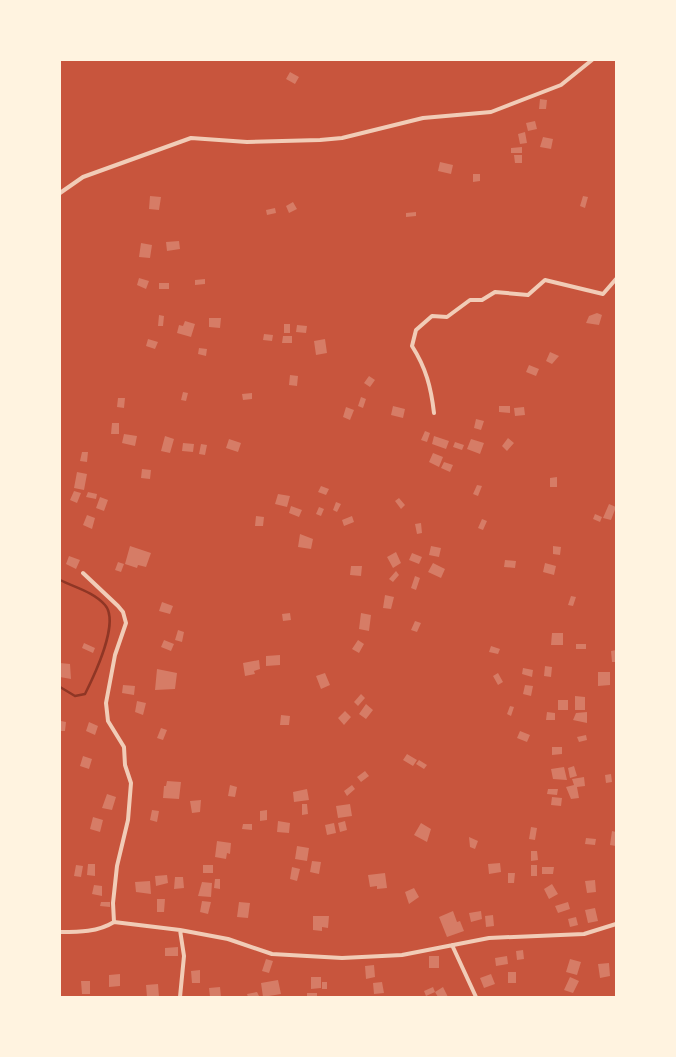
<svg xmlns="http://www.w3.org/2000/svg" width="676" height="1057" font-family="'Source Serif 4',serif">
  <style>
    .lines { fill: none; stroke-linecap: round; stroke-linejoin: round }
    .stream { stroke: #8f3625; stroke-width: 2.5 }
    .building { fill: #d67c66 }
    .minor { stroke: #f1ccb7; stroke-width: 4 }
  </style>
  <rect width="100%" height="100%" fill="#c8553d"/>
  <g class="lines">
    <path class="stream" d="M60 580C74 587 94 592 105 605 120 622 94 676 85 694L75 696 60 687"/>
  </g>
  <path class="building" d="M290 72 299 77 295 84 286 79Z
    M540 99 547 100 546 109H539Z
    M535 121 537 129 528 131 526 123Z
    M525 132 527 143 520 144 518 134Z
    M543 137 553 139 551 149 540 147Z
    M522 147V153H511V148Z
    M514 155H522V163H515Z
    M440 162 453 165 451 174 438 171Z
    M473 174H480V181L473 182Z
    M150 196 161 197 159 210 149 209Z
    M583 196 588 197 585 208 580 206Z
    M293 202 297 209 289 213 286 206Z
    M275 208 276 213 267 215 266 210Z
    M416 212V216L406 217V213Z
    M179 241 180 249 167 251 166 242Z
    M141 243 152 245 150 258 139 257Z
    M139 278 149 281 146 289 137 285Z
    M205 279V284L195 285V280Z
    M159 283H169V289H159Z
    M597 313 602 315 599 325 586 323 589 316Z
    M159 315 164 316 163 326H158Z
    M209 318H221L220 328 209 327Z
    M185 321 195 324 191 337 177 333 179 325 183 326Z
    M284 324H290V333H284Z
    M297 325 307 326 306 333 296 332Z
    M264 334 273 335 272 341 263 340Z
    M283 336H292V343H282Z
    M148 339 158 342 155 349 146 346Z
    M325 339 327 353 316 355 314 341Z
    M199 348 207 349 206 356 198 354Z
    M550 352 559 356 552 364 546 361Z
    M529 365 539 369 536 376 526 372Z
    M290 375 298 376 297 386 289 385Z
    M369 376 375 380 370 387 364 383Z
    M183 392 188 393 186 401 181 400Z
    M252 393V399L243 400 242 394Z
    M361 397 366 399 363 408 358 406Z
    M118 398H125L124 408 117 407Z
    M393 406 405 409 403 418 391 415Z
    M499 406H510V413L499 412Z
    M346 407 354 410 350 420 343 417Z
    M524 407 525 415 515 416 514 408Z
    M476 419 484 421 481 430 474 428Z
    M112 423H119V434H111Z
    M425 431 430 433 427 442 421 440Z
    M124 434 137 436 135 446 122 443Z
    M165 436 174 439 170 453 161 451Z
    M434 436 449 441 446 449 432 444Z
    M508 438 514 443 507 451 502 446Z
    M229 439 241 443 238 452 226 448Z
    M471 439 484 443 480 454 467 449Z
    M455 442 464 445 462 450 453 447Z
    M183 443 194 444 193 452 182 451Z
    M201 444 207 445 205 455 199 454Z
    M82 452H88L87 462 80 461Z
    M433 453 443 457 439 467 429 462Z
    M444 462 453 465 450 472 441 468Z
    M142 469 151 470 150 479 141 478Z
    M77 472 87 474 84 490 74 488Z
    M557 477V487H550V478Z
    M477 485 482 486 478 496 473 494Z
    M321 486 329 489 326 495 318 492Z
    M74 491 81 493 77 503 70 500Z
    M88 492 97 494 96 499 86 497Z
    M278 494 290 496 287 507 275 504Z
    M100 497 108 500 104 511 96 508Z
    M399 498 405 505 401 509 395 501Z
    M336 502 341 504 337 512 333 510Z
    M609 504 616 507 611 520 603 518Z
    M291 506 302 510 299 517 289 513Z
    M319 507 324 509 321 516 316 514Z
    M595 514 602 517 600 522 593 519Z
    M87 515 95 518 92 529 83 525Z
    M256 516 264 517 263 526H255Z
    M352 516 354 522 344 526 342 520Z
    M482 519 487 521 483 530 478 528Z
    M421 523 422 533 417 534 415 524Z
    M300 534 313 539 311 549 298 547Z
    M130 546 151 553 146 567 138 565 137 568 125 564Z
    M431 546 441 548 439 557 429 555Z
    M553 546 561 547 560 555 553 554Z
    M396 552 401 563 393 568 387 557Z
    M412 553 422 557 419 564 409 560Z
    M69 556 80 560 76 569 66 564Z
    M505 560 516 561 515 568 504 567Z
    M118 562 124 564 121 572 115 570Z
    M433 563 445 569 441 578 428 572Z
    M545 563 556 566 554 575 543 572Z
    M351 566H362L361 576 350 575Z
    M396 571 399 575 393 582 389 579Z
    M415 576 420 578 416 590 411 588Z
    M385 595 394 597 391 609 383 608Z
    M571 596 576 597 573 606 568 605Z
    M162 602 173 606 170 614 159 611Z
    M290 613 291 620 283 621 282 614Z
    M361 613 371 615 369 631 359 629Z
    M415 621 421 623 417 632 411 630Z
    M178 630 184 632 182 642 175 640Z
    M552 633H563V645H551Z
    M164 640 174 644 171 651 161 647Z
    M358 640 364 644 359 653 352 649Z
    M84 643 95 648 93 653 82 648Z
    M576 644H586V649H576Z
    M491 646 500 649 498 654 489 652Z
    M616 650V662H612L611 651Z
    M280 655V665L266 666V656Z
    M259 660 260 669 254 671 255 674 245 676 243 663Z
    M60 663 70 664 71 679 60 677Z
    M545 666 552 667 551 677 544 676Z
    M523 668 533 670 532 677 522 674Z
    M157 669 177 673 175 689 155 690Z
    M598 672H610V685L598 686Z
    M325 673 330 685 321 689 316 676Z
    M498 673 503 682 498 685 493 676Z
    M123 685 135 686 134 695 122 693Z
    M525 685 533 686 531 696 523 694Z
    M361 694 365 698 358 706 354 702Z
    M575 696 585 697V710H575Z
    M558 700H568V710H558Z
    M137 701 146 703 143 715 135 712Z
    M366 704 373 710 366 719 359 714Z
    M510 706 514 707 511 716 507 714Z
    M345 711 351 717 344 725 338 718Z
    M547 712 555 713V720H546Z
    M587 712V723L573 720 576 713Z
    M281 715 290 716 289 725H280Z
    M61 721 66 722 65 731H60Z
    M89 722 98 726 95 735 86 731Z
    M161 728 167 730 163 740 157 738Z
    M520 731 530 735 527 742 517 738Z
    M586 735 587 740 579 742 577 737Z
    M552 747H562V754L552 755Z
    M407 754 417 760 413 766 403 760Z
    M83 756 92 759 89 769 80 766Z
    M419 760 427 765 424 769 416 764Z
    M574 766 577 776 570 778 568 768Z
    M564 767 567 780 553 779 551 769Z
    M365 771 369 776 361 782 357 777Z
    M611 774 612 782 606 783 605 775Z
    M584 777 585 786 577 787 579 798 571 799 566 787 574 785 572 779Z
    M167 781 181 782 179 799 163 798 164 786H166Z
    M230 785 237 787 235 797 228 796Z
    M352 785 355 789 347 796 344 791Z
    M307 789 309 800 294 802 293 792Z
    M548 789H558L557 795 547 794Z
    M107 794 116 797 112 810 102 808Z
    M552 797 562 798 561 806 551 805Z
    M201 800 200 812 192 813 190 801Z
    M302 804H307L308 814 302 815Z
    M350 804 352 816 338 818 336 806Z
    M152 810 159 811 157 822 150 820Z
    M267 810V820L260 821V811Z
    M93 817 103 820 100 832 90 829Z
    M278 821 290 823 289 833 277 832Z
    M345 821 347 830 340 832 338 823Z
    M334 823 336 833 327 835 325 825Z
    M421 823 431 829 427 842 414 835Z
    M243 824H252V830L242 829Z
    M531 827 537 828 535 840 529 839Z
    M612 831 616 832V846L610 845Z
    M469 837 478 841 475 849 470 847Z
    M586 838 596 839 595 845 585 844Z
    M217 841 231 843 230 854 227 853 226 859 215 857Z
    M297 846 309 848 307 861 295 859Z
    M531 851H537L538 860 531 861Z
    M312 861 321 862 319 874 310 872Z
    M500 863 501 872 489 874 488 864Z
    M88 864H95V876L87 875Z
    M76 865 83 866 81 877 74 876Z
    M203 865H213V873H203Z
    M531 865H537V876H531Z
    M292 867 300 869 297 881 290 879Z
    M542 867H554L553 874H542Z
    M385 873 387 888 377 889V886L370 887 368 875Z
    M508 873H515L514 883H508Z
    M167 875 168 883 156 886 155 876Z
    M175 877H183L184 888 174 889Z
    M215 879H220V889L214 888Z
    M595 880 596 892 587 893 585 881Z
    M150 881 151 894 136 892 135 882Z
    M202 882 212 883 211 897 198 896Z
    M552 884 558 894 549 899 544 889Z
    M94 885 102 886V896L92 894Z
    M414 888 419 897 409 904 405 892Z
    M157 899H165L164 912H157Z
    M202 901 211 902 208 914 200 912Z
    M101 902H110V907L100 906Z
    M239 902 250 903 248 918 237 917Z
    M568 902 570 909 558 913 555 906Z
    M595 908 598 921 588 923 585 910Z
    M453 911 457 922 460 921 464 931 447 937 439 917Z
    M481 911 482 919 471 922 469 913Z
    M493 915 494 926 486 927 485 916Z
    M313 916H329L328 928 322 927V931L313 930Z
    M576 917 578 925 570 927 568 919Z
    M178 947V956H165V948Z
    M523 950 524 959 517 960 516 951Z
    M429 956H439V968H429Z
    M507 956 508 964 496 966 495 958Z
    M266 959 273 961 269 973 262 971Z
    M570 959 581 962 577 975 566 972Z
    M609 963 610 976 600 978 598 964Z
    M374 965 375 977 366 979 365 966Z
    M200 970V983H192L191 971Z
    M508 972H516V983H508Z
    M120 974V986L109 987V975Z
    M491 974 495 984 484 988 480 978Z
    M311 977H321V988L311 989Z
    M570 977 579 981 573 993 564 990Z
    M278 980 281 994 263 997 261 983Z
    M81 981H90V994H82Z
    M322 982H327V989H322Z
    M382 982 384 993 374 994 373 983Z
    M158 984 159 997H147L146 985Z
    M220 987 221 997H210L209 988Z
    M433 987 435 992 426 996 424 991Z
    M443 987 448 997H438L435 992Z
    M257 992 259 996 248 997 247 994Z
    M307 993H317V997H307Z"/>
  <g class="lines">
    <path class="minor" d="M60 193 83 177 191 138 247 142 320 140 342 138 423 118 491 112 561 85 592 60
      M434 413C431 387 426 368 412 346L416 330 432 316 447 317 470 300H482L495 292 528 295 545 280 603 294 616 279
      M83 573 118 606 123 612 126 623 115 655 106 703 108 721 124 747 125 765 131 783 128 820 117 866 113 903 114 922 180 930 228 939 272 954 342 958 402 955 489 938 584 934 616 924
      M180 930 184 956 180 997
      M60 932C79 932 98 932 114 922
      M452 945 476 997"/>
  </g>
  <rect width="676" height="1057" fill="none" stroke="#fff3e0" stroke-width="122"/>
</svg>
